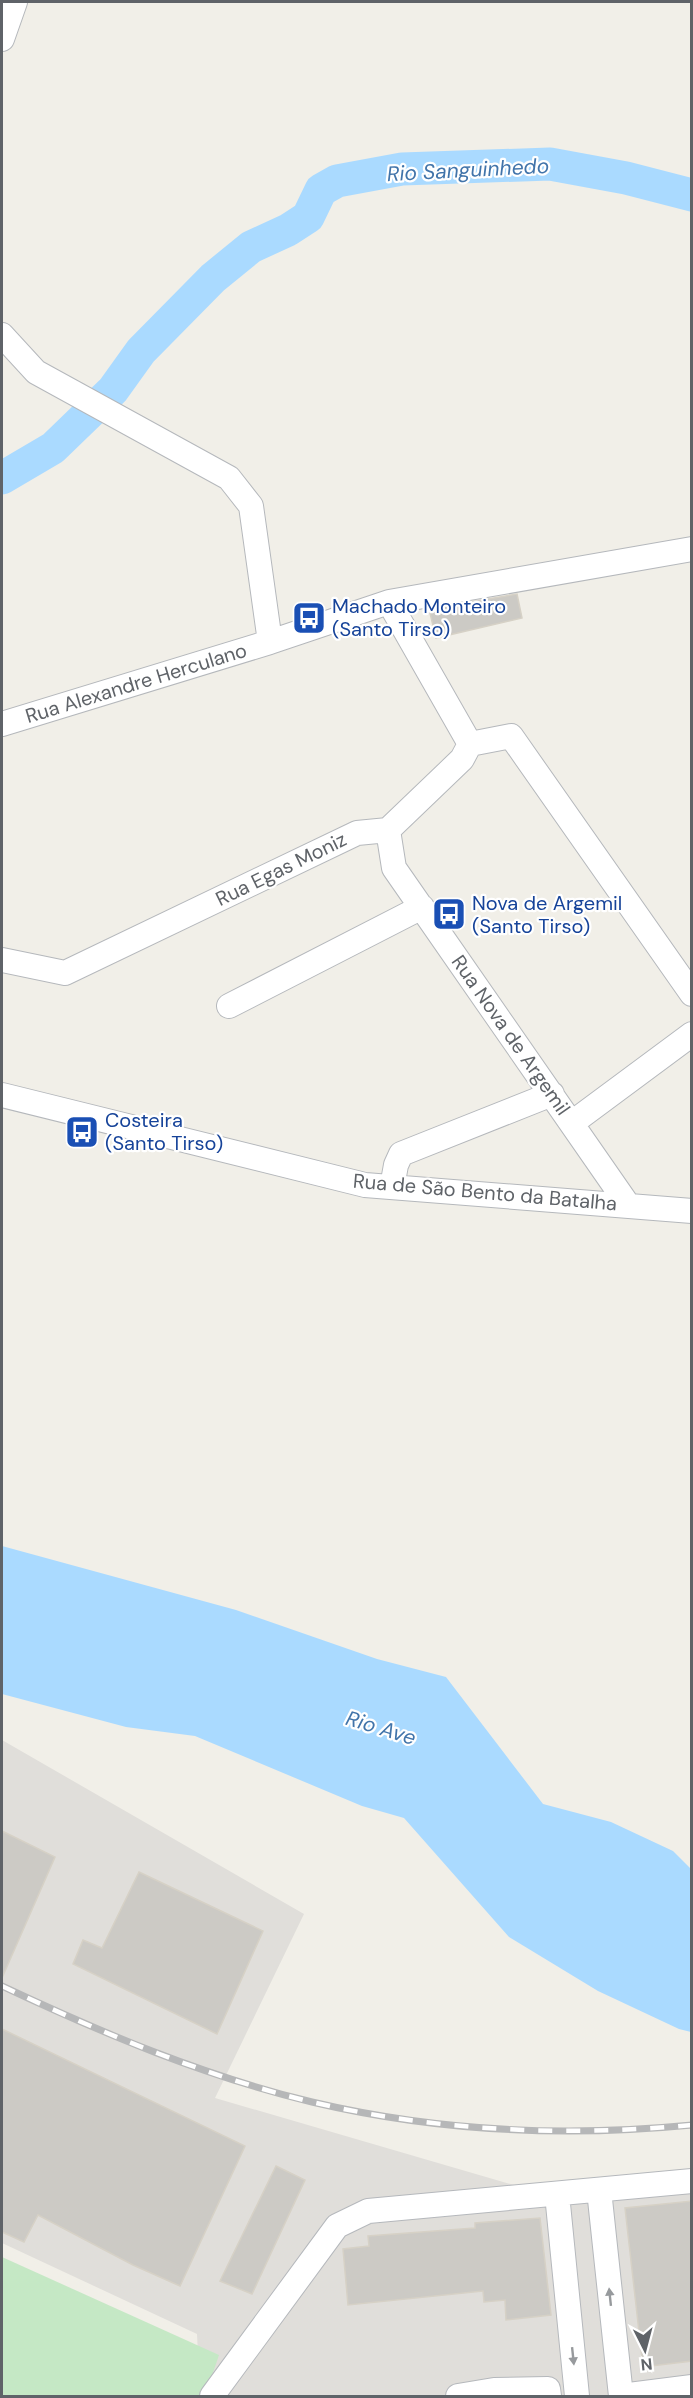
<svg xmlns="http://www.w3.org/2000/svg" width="693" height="2398" font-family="'DM Sans',sans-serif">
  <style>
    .industrial { fill: #e0deda }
    .green { fill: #c5e8c5 }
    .water { fill: #aadaff }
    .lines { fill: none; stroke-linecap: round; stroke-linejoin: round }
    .river { stroke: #aadaff; stroke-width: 33 }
    .building { fill: #cccac5; stroke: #d6d1c6; stroke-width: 1.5 }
    .minor-casing { stroke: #b5b8bc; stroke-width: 26 }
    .minor { stroke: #fff; stroke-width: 24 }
    .rail-casing { stroke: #b6b7b8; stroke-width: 7 }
    .rail { stroke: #fff; stroke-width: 4.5; stroke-dasharray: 14; stroke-linecap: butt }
    .oneway { fill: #979a9d }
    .labels { text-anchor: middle; stroke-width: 4.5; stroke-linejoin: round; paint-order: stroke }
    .transit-label { font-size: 20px; fill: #164399; stroke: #fff; text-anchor: start }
    .street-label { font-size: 20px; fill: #5f6368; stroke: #fff }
    .water-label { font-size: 21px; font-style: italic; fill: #4174aa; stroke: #fff }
  </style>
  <rect width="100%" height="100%" fill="#f1efe8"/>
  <path class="industrial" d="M2 1740 304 1914 215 2098 524 2188 691 2172V2396H200L197 2334 2 2243Z"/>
  <path class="green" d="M2 2257 219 2355 205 2396H2Z"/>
  <path class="water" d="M2 1546 236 1610 377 1659 446 1677 543 1804 611 1822 673 1851 691 1869V2032L679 2029 598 1991 509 1937 404 1818 362 1806 195 1736 126 1727 2 1694Z"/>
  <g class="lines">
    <path class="river" d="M2 478 53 448 113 390 141 351 213 278 251 247 288 230 308 217 321 190 337 181 402 169 550 164 626 178 692 195"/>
  </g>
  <path class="building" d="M517 594 522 618 436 638 429 609Z
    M2 1831 55 1857 2 1978Z
    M139 1872 263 1931 217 2034 73 1964 83 1940 102 1948Z
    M2 2029 245 2146 180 2286 133 2265 38 2215 24 2242 2 2232Z
    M276 2166 305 2180 252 2294 220 2281Z
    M692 2201V2361L643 2367 625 2208Z
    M540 2218 551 2315 506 2320 505 2300 484 2302 483 2291 348 2305 343 2249 369 2246 368 2236 475 2228V2223Z"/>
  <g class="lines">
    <g class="minor-casing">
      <path id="minor" d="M2 39 15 2
        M2 335 36 372 229 478 251 506 270 642
        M389 602 470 744
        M2 724 270 642 389 602 692 549
        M470 744 511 736 692 994
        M388 830 394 868 628 1205
        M2 960 65 973 357 833 388 830 462 759 470 744
        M229 1006 422 907
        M2 1095 365 1185 692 1211
        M572 1123 692 1034
        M392 1187 396 1165 401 1154 552 1094
        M599 2190 621 2396
        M557 2194 577 2396
        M212 2396 337 2226 368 2211 692 2181
        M458 2396 494 2390 548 2389 549 2396
        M621 2396 692 2387"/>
    </g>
    <use href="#minor" class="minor"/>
    <g class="rail-casing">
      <path id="rail" d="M2 1986C102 2033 204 2076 312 2102 435 2131 566 2137 692 2125"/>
    </g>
    <use href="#rail" class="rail"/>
  </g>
  <defs><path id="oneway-solid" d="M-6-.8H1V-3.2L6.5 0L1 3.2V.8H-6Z" transform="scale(1.5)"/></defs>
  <g class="oneway">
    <use href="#oneway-solid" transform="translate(610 2297) rotate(-96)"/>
    <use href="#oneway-solid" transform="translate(573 2356) rotate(84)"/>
  </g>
  <defs>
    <g id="bus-square" transform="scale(1.725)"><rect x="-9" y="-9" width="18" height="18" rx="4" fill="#1a4fb4" stroke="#fff"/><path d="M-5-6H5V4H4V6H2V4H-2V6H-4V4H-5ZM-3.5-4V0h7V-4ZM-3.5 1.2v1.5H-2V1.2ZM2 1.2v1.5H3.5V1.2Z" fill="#fff"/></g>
  </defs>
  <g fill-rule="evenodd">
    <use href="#bus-square" x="309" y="618"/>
    <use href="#bus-square" x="449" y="914"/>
    <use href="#bus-square" x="82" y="1132"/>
  </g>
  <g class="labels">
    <g class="transit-label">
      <text x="332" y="613">Machado Monteiro<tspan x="332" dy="23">(Santo Tirso)</tspan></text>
      <text x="472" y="910">Nova de Argemil<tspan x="472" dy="23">(Santo Tirso)</tspan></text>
      <text x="105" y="1127">Costeira<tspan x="105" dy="23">(Santo Tirso)</tspan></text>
    </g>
    <g class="street-label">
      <text transform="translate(136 683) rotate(-17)" y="7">Rua Alexandre Herculano</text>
      <text transform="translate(281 869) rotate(-26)" y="7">Rua Egas Moniz</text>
      <text transform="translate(511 1035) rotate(55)" y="7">Rua Nova de Argemil</text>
      <text transform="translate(485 1192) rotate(5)" y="7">Rua de São Bento da Batalha</text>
    </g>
    <g class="water-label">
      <text transform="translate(468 170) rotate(-3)" y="7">Rio Sanguinhedo</text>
      <text transform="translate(381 1728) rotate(17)" y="7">Rio Ave</text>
    </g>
  </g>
  <rect width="693" height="2398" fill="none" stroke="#5f6368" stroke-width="6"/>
  <g transform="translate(645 2350) rotate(174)" stroke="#ffffff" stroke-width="4.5" paint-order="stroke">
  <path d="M0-4.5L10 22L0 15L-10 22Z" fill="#5f6368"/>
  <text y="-9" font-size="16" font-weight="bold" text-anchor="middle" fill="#5f6368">N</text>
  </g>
</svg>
